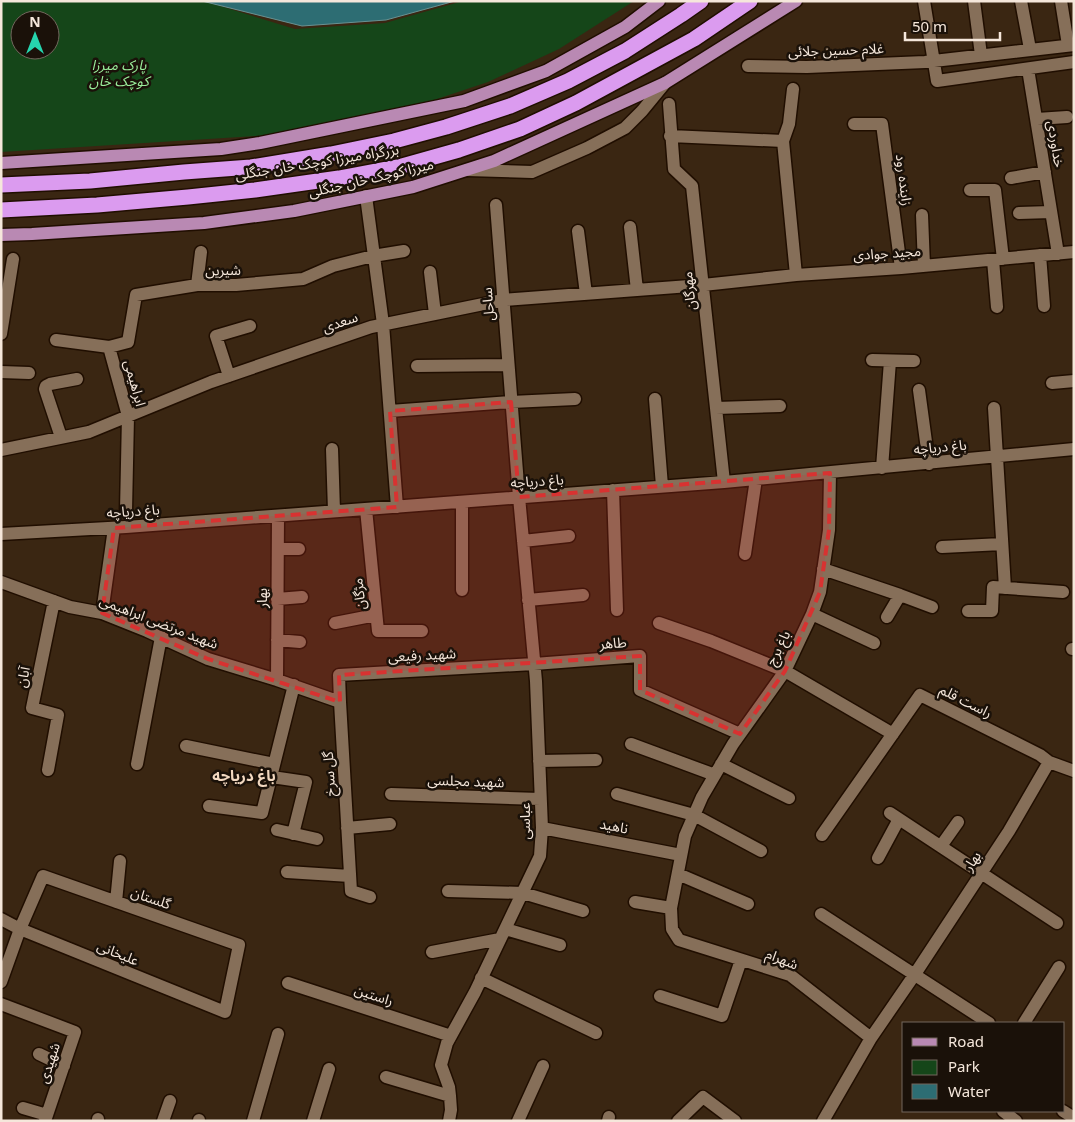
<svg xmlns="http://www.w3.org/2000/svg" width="1075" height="1122" font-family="Georgia,'Noto Sans Arabic',serif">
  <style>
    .green { fill: #154619; fill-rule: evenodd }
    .water { fill: #2d6d73; stroke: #699292 }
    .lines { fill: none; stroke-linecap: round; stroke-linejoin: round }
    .minor-casing { stroke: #200e00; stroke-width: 15 }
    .major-casing { stroke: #200e00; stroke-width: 15 }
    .highway-casing { stroke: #200e00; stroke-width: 18 }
    .minor { stroke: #866f59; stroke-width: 12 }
    .major { stroke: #b989b3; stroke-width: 12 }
    .highway { stroke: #db9bef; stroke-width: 15 }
    .marked { fill: #d83231; fill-opacity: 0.2; stroke: #d83231; stroke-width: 4; stroke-dasharray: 10 6; stroke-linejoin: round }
    .labels { text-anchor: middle; stroke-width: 5; stroke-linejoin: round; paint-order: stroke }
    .street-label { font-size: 14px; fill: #f5e7db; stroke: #1a1109 }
    .park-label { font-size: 14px; font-style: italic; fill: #9aee9b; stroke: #1a1109 }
    .neighbourhood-label { font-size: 15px; font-weight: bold; fill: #f2d8c0; stroke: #1a1109 }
  </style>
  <rect width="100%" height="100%" fill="#3a2612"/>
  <path class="green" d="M1 1H204L295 29 385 23 463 1H634L559 49 488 82 428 102 324 124 258 136 1 152ZM20 20H50V50H20Z"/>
  <path class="water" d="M202 1H455L386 20 302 26Z"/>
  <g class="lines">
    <g class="minor-casing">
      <path id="minor" d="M924 1 937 81 1074 62
        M974 1 981 55
        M1021 1 1030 49
        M1061 1 1068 45
        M748 66 807 67 925 62 1074 45
        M1028 69 1058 254
        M793 89 789 124 783 141 796 275
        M669 104 674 169 692 186 724 482
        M1037 119 1067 117
        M854 124H882L901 268
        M670 136 783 141
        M467 170 532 172 587 148 625 128 642 111 665 83
        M1011 178 1045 172
        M970 190H995L1003 259
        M366 196 383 324 397 507
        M1019 213 1051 212
        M922 215 924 266
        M630 227 637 290
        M578 231 586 294
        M1040 255 1044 306
        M993 260 997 307
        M430 272 435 314
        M197 285 201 252
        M1 334 13 259
        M56 340 109 347 128 416 126 511
        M109 347 128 342 136 295 197 285H236L303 279 333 266 373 256 404 251
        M872 360 914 361
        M417 366 508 365
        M1 372 29 373
        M229 376 216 336 250 326
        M1052 383 1074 381
        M919 390 929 464
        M655 399 662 486
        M716 408 780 406
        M994 408 1005 588
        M390 411 511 402 575 399
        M61 437 45 389 46 386 50 384 77 379
        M332 449 334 511
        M1 450 89 432 211 382 371 327 503 300 703 285 796 275 901 268 1074 252
        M882 468 890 361
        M830 473 829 530 820 592 812 614 785 671 733 744 702 797 685 836 671 908 672 929 679 940 790 975 871 1038
        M613 490 617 610
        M462 502V590
        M366 509 378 631H422
        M1 534 126 527 724 482 1074 449
        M523 541 569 536
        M942 547 1002 544
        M278 549H299
        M745 554 756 479
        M823 569 900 595 887 617
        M1 582 70 607 102 613 147 631 208 659 277 680 340 702 351 891 370 897
        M900 595 932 607
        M277 599 302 597
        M528 600 583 595
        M968 611H992L993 587 1063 592
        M102 613 114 528
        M812 614 874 643
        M335 623 376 615
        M659 623 711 641 785 671 893 734
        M277 640 300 642
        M1072 649H1074
        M277 680 278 516
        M340 702 339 675 534 664 640 656V690L740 734
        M631 744 715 775
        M186 746 274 764
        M539 761 596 760
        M137 764 161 637
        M721 764 789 798
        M48 770 58 715 32 708 54 601
        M272 777 306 782 293 834
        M391 794 540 799
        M617 794 694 815 761 851
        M209 806 262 813 294 685
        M890 813 1057 923
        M347 828 390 824
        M542 828 681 855
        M277 830 317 839
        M822 835 920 695 1040 755 1049 762 1074 771
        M941 846 958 822
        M878 858 899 819
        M287 872 350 876
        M678 874 748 904
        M448 891 523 893 583 911
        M116 902 120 861
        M635 902 671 908
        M821 914 989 1023
        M1 919 20 929 225 1012 239 945 43 876 20 929 1 982
        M505 929 560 945
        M432 952 500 939
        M481 978 596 1033
        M288 983 451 1036
        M660 996 722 1016 741 960
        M1 1004 75 1032 45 1121
        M1024 1023 1059 967
        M39 1054 64 1066
        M386 1077 450 1096
        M23 1108 47 1115
        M1003 1111 1016 1121
        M1063 1111 1074 1118
        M98 1121V1119
        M163 1121 170 1101
        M199 1121V1120
        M253 1121 278 1034
        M313 1121 329 1069
        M449 1121 451 1110 450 1096 449 1087 441 1065 447 1043 475 992 540 856 542 828 536 681 519 497 496 205
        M518 1121 543 1066
        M608 1121 609 1117
        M678 1121 703 1097 735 1121
        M823 1121 871 1038 915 974 1009 831 1049 762"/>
    </g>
    <g class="major-casing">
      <path id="major" d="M1 163 221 149 260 143 464 101 546 71 625 27 659 1
        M1 235 32 234 204 223 294 211 413 187 494 161 665 83 796 1"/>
    </g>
    <g class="highway-casing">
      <path id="highway" d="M1 185 90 181 184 172 251 167 331 154 394 141 446 127 510 106 568 81 625 51 681 15 701 1
        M1 210 97 205 188 197 255 190 339 178 402 166 459 150 520 129 576 103 694 39 750 1"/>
    </g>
    <use href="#minor" class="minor"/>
    <use href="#major" class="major"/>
    <use href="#highway" class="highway"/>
  </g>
  <path class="marked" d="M511 402 519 497 830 473 829 530 820 592 785 671 740 734 640 690V656L339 675 340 702 208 659 102 613 114 528 397 507 390 411Z"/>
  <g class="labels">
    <g class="street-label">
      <text transform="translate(836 50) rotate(-2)" y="5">غلام حسین جلائی</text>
      <text transform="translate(1056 144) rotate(81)" y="5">خداوردی</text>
      <text transform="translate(317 162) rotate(-9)" y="5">بزرگراه میرزا کوچک خان جنگلی</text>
      <text transform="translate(371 178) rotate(-13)" y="5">میرزا کوچک خان جنگلی</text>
      <text transform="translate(904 180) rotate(83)" y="5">زاینده رود</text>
      <text transform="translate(887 253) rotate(-4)" y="5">مجید جوادی</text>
      <text transform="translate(223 270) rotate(-1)" y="5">شیرین</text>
      <text transform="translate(689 291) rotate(-96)" y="5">مهرگان</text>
      <text transform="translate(488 304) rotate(-94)" y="5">ساحل</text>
      <text transform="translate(340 322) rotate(-19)" y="5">سعدی</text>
      <text transform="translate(135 383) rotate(75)" y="5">ابراهیمی</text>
      <text transform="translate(940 447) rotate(-5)" y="5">باغ دریاچه</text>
      <text transform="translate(537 481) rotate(-4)" y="5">باغ دریاچه</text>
      <text transform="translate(133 511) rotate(-4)" y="5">باغ دریاچه</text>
      <text transform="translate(359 594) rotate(-96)" y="5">مژگان</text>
      <text transform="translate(262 598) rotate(-90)" y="5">بهار</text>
      <text transform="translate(159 622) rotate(21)" y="5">شهید مرتضی ابراهیمی</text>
      <text transform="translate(613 643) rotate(-4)" y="5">طاهر</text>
      <text transform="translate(778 648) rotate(-64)" y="5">باغ برج</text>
      <text transform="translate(422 655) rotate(-3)" y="5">شهید رفیعی</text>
      <text transform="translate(23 677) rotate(-78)" y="5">آبان</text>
      <text transform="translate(966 701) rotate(27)" y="5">راست قلم</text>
      <text transform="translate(329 774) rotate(-93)" y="5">گل سرخ</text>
      <text transform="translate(466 781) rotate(2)" y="5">شهید مجلسی</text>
      <text transform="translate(525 821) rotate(-90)" y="5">عباسی</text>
      <text transform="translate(614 826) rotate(11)" y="5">ناهید</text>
      <text transform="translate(972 861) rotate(-57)" y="5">بهار</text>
      <text transform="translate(151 898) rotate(19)" y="5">گلستان</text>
      <text transform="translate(118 953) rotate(22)" y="5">علیخانی</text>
      <text transform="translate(782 959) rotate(22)" y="5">شهرام</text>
      <text transform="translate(374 995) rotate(18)" y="5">راستین</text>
      <text transform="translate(49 1063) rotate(-72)" y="5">شهیدی</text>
    </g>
    <g class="park-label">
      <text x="119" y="70">پارک میرزا<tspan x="119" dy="16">کوچک خان</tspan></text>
    </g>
    <g class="neighbourhood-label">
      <text x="244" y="781">باغ دریاچه</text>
    </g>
  </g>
  <rect width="1075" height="1122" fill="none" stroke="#f5e7db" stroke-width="5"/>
  <rect x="902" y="1022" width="162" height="90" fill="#1a1109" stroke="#72675d"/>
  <rect x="912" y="1038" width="25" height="8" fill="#b989b3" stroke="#72675d"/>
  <text x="948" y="1047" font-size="15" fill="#f5e7db">Road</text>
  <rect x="912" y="1060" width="25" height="15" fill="#154619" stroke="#72675d"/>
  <text x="948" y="1072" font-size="15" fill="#f5e7db">Park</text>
  <rect x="912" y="1084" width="25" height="15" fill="#2d6d73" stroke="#72675d"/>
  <text x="948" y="1097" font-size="15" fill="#f5e7db">Water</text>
  <g transform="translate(35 35)"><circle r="24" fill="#1a1109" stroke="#72675d"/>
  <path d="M0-4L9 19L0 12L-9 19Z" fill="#26d5ae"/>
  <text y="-8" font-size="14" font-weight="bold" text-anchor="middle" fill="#f5e7db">N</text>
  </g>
  <path d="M905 32v8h95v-8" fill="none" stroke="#f5e7db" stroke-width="2.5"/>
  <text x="912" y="32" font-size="15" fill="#f5e7db" stroke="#1a1109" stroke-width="4" paint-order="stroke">50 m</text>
</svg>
